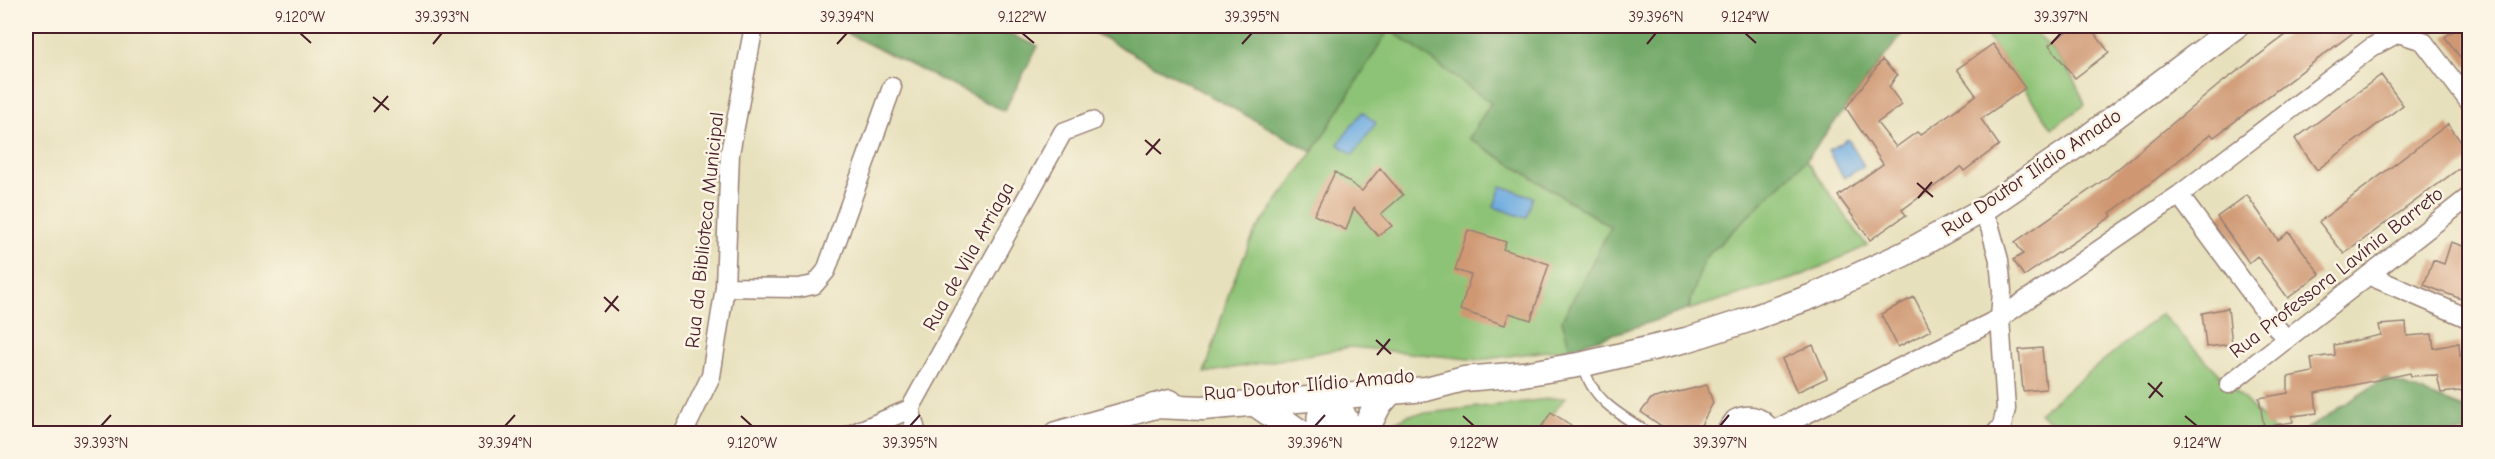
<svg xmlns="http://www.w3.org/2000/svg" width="2495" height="459" font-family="'Comic Neue',sans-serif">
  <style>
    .green { fill: #8dc376; stroke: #6c7150; stroke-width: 1.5 }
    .forest { fill: #72a967; stroke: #5e6449; stroke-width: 1.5 }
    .water { fill: #6eace0; stroke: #5c6686; stroke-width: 1.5 }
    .building { fill: #cf9772 }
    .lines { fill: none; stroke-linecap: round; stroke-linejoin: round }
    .service-casing { stroke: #988074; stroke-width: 12 }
    .minor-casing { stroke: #988074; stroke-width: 21 }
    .tertiary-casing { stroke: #988074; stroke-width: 27 }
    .secondary-casing { stroke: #988074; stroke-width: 30 }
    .service { stroke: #fff; stroke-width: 9 }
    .minor { stroke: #fff; stroke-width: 18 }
    .tertiary { stroke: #fff; stroke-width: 24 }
    .secondary { stroke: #fff; stroke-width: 27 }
    .ticks { fill: none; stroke: #4a1f2b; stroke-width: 2 }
    .labels { text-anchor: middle; stroke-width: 5; stroke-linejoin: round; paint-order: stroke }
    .street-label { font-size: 20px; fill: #4a1f2b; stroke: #fcf5e5 }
    .neatline { fill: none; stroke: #4a1f2b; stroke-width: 2 }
    .ticks-label { font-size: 15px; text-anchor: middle; fill: #4a1f2b }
  </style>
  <rect width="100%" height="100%" fill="#fcf5e5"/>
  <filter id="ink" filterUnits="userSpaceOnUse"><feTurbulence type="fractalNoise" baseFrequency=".0167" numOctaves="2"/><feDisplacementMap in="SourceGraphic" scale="12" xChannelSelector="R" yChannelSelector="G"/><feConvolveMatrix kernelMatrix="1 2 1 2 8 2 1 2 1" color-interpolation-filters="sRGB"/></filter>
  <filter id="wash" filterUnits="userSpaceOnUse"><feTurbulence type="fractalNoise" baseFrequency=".008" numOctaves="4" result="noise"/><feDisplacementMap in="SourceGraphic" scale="24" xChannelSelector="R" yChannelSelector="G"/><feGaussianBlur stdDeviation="1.35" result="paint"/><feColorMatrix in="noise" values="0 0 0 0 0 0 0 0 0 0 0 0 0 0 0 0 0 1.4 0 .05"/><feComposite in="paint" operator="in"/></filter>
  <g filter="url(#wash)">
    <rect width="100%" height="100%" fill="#e7e0bc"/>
    <path class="green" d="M1980 26H2028C2055 50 2072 70 2085 105L2052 128Z
      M1389 28 1491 103 1469 138 1611 227 1562 320 1570 348 1479 360 1351 347 1205 373 1231 286 1255 232 1313 152Z
      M1806 160 1867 246 1798 277 1688 310 1704 259Z
      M2161 314 2277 433H2068L2039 413Z
      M1566 397 1536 433 1384 434 1393 423 1409 415Z"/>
    <path class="forest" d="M832 26H964L955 40 1000 31 1038 46 1004 111Z
      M1082 26H1908L1806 160 1704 259 1688 310 1570 348 1562 320 1611 227 1469 138 1491 103 1389 29 1313 152Z
      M2385 378 2469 410V433H2301Z"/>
    <path class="water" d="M1362 112 1376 123 1353 155 1338 144Z
      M1848 139 1864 166 1844 178 1828 151Z
      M1501 186 1533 197 1526 218 1494 207Z"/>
    <g id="blocks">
      <path class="building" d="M2074 26H2089L2109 52 2075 78 2049 45Z
        M2298 26H2362L2214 137 2211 134 2156 179 2110 213 2112 216 2024 276 2013 260 2023 254 2015 242 2108 177 2220 84Z
        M2460 26H2469V69L2445 37Z
        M1993 44 2025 88 1981 119 1999 145 1964 171 1961 167 1902 210 1906 215 1870 240 1838 196 1883 164 1846 108 1882 60 1897 75 1889 87 1902 105 1877 123 1896 147 1917 132 1920 135 1976 95 1957 69Z
        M2381 75 2403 105 2317 170 2295 139Z
        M2448 124 2469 153V161L2344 254 2319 222Z
        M1380 168 1403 195 1381 214 1392 226 1378 236 1354 208 1346 230 1314 215 1335 172 1362 191Z
        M2247 195 2278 240 2289 232 2320 274 2288 298 2257 256 2249 263 2217 217Z
        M1468 230 1506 242 1503 249 1549 264 1531 320 1509 313 1505 325 1460 310 1471 275 1455 270Z
        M2451 242 2469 248V302L2424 285 2433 260 2444 264Z
        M1914 297 1931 330 1898 347 1881 314Z
        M2228 308 2232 344 2206 347 2202 313Z
        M2406 323 2407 336 2432 334 2434 348 2459 343 2460 356 2469 355V390L2441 393 2437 375 2411 376 2410 373 2315 393 2317 413 2292 416 2293 422 2264 427 2259 398 2288 393V377L2313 372 2311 358 2335 355 2334 345 2381 335 2379 325Z
        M1813 345 1827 378 1797 392 1782 359Z
        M2042 348 2046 389 2023 391 2019 350Z
        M1707 385 1713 403 1696 434H1687L1682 427 1672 433 1641 412 1651 399Z
        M1551 412 1584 434H1537Z"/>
    </g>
  </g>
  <g filter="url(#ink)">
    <use href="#blocks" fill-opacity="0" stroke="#988074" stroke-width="1.5"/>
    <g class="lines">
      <g class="service-casing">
        <path id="service" d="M1584 366C1590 400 1624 417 1651 434"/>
      </g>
      <g class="minor-casing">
        <path id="minor" d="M2179 195 2286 340
          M1981 211 1990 227 1999 260 2002 291 2000 318 2006 409 2002 426 1995 434
          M2368 275 2470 319
          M725 287 798 288 814 285 826 271 892 87
          M2229 384 2470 196
          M1772 431 2000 318 2179 195 2372 47 2398 33 2423 41 2470 103
          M683 434 711 376 725 287 730 153 754 26
          M852 434 910 409
          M917 434 910 409 1063 132 1092 121
          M1724 434 1735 419C1751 412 1766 417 1772 434"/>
      </g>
      <g class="tertiary-casing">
        <path id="tertiary" d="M1154 406 1203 408 1426 389 1464 379 1523 374 1584 364 1686 340 1748 320 1813 296 1904 254 1981 211 2076 146 2236 26
          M1056 434 1170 402"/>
      </g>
      <g class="secondary-casing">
        <path id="secondary" d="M1328 395 1338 407 1351 434
          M1256 403 1301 434
          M1321 434V417L1328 395
          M1363 434 1377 406 1390 391"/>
      </g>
      <use href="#service" class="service"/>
      <use href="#minor" class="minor"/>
      <use href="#tertiary" class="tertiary"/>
      <use href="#secondary" class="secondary"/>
    </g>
  </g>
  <path class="ticks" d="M300 33 311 43M1022 33 1034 43M1745 33 1756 43M433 44 442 33M837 44 847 33M1242 44 1252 33M1647 44 1656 33M2051 44 2061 33M373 97 389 110M374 112 388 96M1145 140 1161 154M1146 155 1160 139M1917 183 1933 197M1918 198 1932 182M604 297 619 311M605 312 618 296M1376 340 1391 354M1377 355 1390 339M2148 383 2163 397M2149 398 2162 382M741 416 752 426M1463 416 1474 426M2185 416 2197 426M101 426 111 415M505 426 515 415M910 426 920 415M1315 426 1325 415M1720 426 1729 415"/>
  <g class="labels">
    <g class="street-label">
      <text transform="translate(2031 172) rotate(-34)" y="7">Rua Doutor Ilídio Amado</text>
      <text transform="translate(704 230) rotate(-84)" y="7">Rua da Biblioteca Municipal</text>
      <text transform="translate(968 256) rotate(-61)" y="7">Rua de Vila Arriaga</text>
      <text transform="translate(2336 272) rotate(-38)" y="7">Rua Professora Lavínia Barreto</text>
      <text transform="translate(1309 384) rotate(-5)" y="7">Rua Doutor Ilídio Amado</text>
    </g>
  </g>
  <rect width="2495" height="459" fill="none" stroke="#fcf5e5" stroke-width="66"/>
  <rect x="33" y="33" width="2429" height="393" class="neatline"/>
  <g class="ticks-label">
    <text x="300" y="22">9.120°W</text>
    <text x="442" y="22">39.393°N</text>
    <text x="847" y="22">39.394°N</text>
    <text x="1022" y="22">9.122°W</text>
    <text x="1252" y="22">39.395°N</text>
    <text x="1656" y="22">39.396°N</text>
    <text x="1745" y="22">9.124°W</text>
    <text x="2061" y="22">39.397°N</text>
    <text x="101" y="448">39.393°N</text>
    <text x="505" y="448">39.394°N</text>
    <text x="752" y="448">9.120°W</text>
    <text x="910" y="448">39.395°N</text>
    <text x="1315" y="448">39.396°N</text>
    <text x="1474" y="448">9.122°W</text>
    <text x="1720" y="448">39.397°N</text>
    <text x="2197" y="448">9.124°W</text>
  </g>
</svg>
